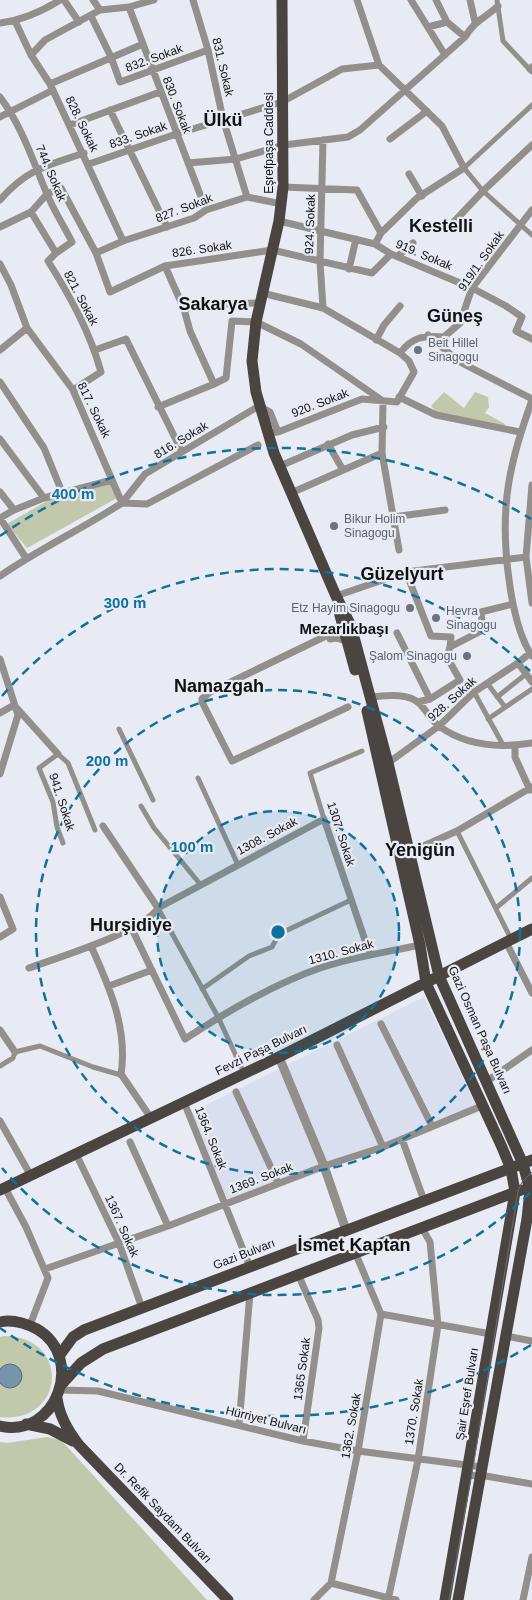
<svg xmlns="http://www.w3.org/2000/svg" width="532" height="1600" font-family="Helvetica,sans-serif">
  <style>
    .built { fill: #dadfef }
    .green { fill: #c2c8ab }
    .water { fill: #7595ad; stroke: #576d7f }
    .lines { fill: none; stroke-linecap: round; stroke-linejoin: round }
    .pedestrian { stroke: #928f8c; stroke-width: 5 }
    .minor { stroke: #928f8c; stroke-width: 7 }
    .tertiary { stroke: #928f8c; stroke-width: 9 }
    .primary { stroke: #4a4541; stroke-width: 11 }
    .tram { stroke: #6b6d71; stroke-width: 1 }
    .ring { fill: none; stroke: #0e719e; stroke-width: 2.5; stroke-dasharray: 9 6 }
    .worship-dot { fill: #6b7280; stroke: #e8ebf3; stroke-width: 2 }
    .labels { text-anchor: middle; stroke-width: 4.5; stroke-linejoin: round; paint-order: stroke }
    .street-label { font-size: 12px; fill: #101113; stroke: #e8ebf3 }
    .worship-label { font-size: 12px; fill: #5b616d; stroke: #e8ebf3; text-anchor: start }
    .quarter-label { font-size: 15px; font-weight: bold; fill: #101113; stroke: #e8ebf3 }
    .district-label { font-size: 18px; font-weight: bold; fill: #101113; stroke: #e8ebf3 }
    .centre { fill: #0e719e; stroke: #e8ebf3; stroke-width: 2.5 }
    .ring-label { font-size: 15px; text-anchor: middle; font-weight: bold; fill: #0e719e; stroke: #e8ebf3; stroke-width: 4.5; stroke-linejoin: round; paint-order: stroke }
  </style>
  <rect width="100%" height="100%" fill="#e8ebf3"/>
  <path class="built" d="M424 997 479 1112 225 1208 186 1115Z"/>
  <path class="green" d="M444 392 464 408 475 392 488 397 489 407 485 413 505 424 504 428 440 416 431 406Z
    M112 481 117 498 27 548 7 524 59 494Z
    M4 1336C71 1336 66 1424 0 1417V1337Z
    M47 1437 61 1440 207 1600H0V1442L7 1443Z"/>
  <path class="water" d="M-2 1376a12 12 0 1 1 24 0a12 12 0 1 1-24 0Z"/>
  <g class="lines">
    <path class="pedestrian" d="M497 0 503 41 532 72
      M532 105 464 168 483 191 532 235
      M487 683 505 707
      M474 692 503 745
      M497 697 526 674
      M488 719 532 689
      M119 729 153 800
      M198 778 238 865
      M141 806 154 828 200 884
      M324 819 310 773 362 751
      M457 831 511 939
      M63 843 57 827 53 802 39 768 58 754 68 763 95 830
      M158 908 218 1017 244 1073
      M496 908 532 878
      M202 989 249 956 272 947 279 934 351 900
      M0 1066 13 1058 15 1052 40 1046 93 1067 121 1075"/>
    <path class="minor" d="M64 0 79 22
      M93 0 100 10
      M193 0 208 50 223 119 247 197
      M357 0 379 65
      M411 0 445 55
      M436 0 447 22 465 37
      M470 0 475 22
      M129 7 206 210
      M91 16 111 57 120 82 208 50
      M15 21 31 55 50 84 123 241
      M0 23C23 20 41 12 60 0
      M428 27 447 22
      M31 55 45 40 100 10 129 7 154 0
      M530 69 532 67
      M50 84 143 44
      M0 97C22 126 33 161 47 194 54 211 64 226 72 242L56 253
      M110 110 167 227
      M0 117 53 90
      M70 125 160 92
      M390 139 427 111
      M188 163 236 159 284 145 348 137 360 130 465 37C475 20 484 19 498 6
      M89 164 176 134 282 102 342 69 379 65 442 126 464 168 417 198 381 233
      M409 174 422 196
      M283 187 357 190 381 233 375 244
      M0 200C27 169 46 166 84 153
      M31 212 56 253 48 261C70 296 90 332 101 372L73 390
      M279 221 375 244 391 254 472 288 506 306 522 317 516 331 532 339
      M0 227 31 212 47 194 61 188 96 253 110 292 165 266 272 250 372 273 391 254
      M449 227 483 191 532 145
      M96 253 123 241 194 218 206 210 247 197 282 204
      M398 256 413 243
      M0 264 11 285 27 328 73 390 122 503C82 529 39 549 0 576
      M349 269 356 239
      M262 293 323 308 400 353 409 361 414 372 397 402 362 399 278 432 268 433
      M323 308 320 262 323 140
      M184 309 199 305 259 303
      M428 335 458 361 532 399
      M376 340 384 325 400 306
      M0 350 27 328
      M95 350 126 339 182 452
      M400 353C412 337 424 335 444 337L460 323 472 288 532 210
      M0 382 44 448 62 492
      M214 384 226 378 232 321 256 322 301 344 383 401 382 453 399 550
      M399 397 436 415 520 432
      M532 400C520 434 508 471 506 507 503 546 510 624 532 656
      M158 407 214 384 190 331 184 309 165 266
      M0 439 44 498 112 480
      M328 444 343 470
      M280 466 352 435 384 427
      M532 485 526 557 532 603
      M0 492 14 510
      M291 493 382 453
      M122 503 145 474 259 406 270 412 278 432
      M122 503 147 504 258 445
      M393 517 445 510
      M26 558 0 518 14 510 44 498
      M406 572 431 636 451 637 450 647
      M336 596 406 572 526 557
      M344 633 328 635 210 692 202 699V702L232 761 348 707
      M397 633 430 699
      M330 639 336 638 346 641
      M0 659 18 715 0 774
      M518 663 532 682
      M370 697C385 696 406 692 419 703 426 710 431 720 439 726 466 746 501 748 532 743
      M418 702 430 699 460 680 447 657 450 647 483 630 481 612 513 604
      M0 713 14 705 58 754
      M515 746V757L530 790
      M388 763 439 726 474 692 518 663 530 653
      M103 826 158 908
      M410 852 457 831 532 787
      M0 897 13 929 0 937
      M131 927 185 1039C226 1012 274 984 320 968 352 957 387 952 420 945
      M506 942 532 993
      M91 946C110 988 128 1029 121 1075
      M29 968C56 958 145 931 158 908L324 819 370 955
      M109 986 152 970
      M381 1024 432 1126
      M0 1030 15 1052
      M337 1045 383 1147
      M121 1074 151 1118
      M487 1081 532 1050
      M236 1092 278 1183
      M184 1102 250 1267
      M0 1121 31 1176
      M402 1139 422 1195
      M130 1142 168 1226
      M76 1154 119 1243 142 1308
      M5 1188 26 1227 48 1278 30 1325
      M45 1269 168 1226 324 1166 383 1147 484 1105
      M298 1274 318 1320 319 1328 303 1441
      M381 1314 491 1334
      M506 1336 532 1341
      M60 1390 98 1391 303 1441 358 1451 482 1467
      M239 1425 250 1293
      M467 1476 480 1475 532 1484
      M331 1583 396 1600
      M314 1600 331 1583 358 1451 381 1314 355 1252
      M388 1600 418 1460 438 1325 430 1242 422 1228
      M523 1600 532 1557"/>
    <path class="tertiary" d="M279 1057 324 1166 346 1230"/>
    <path class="primary" d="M282 0 283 187 279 221 256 322 252 361 256 392 274 453 336 596 351 626 388 763 439 976 523 1164 530 1190 527 1219 458 1600
      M338 608 355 670
      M367 711 420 945 426 983 501 1145 511 1169 515 1192 445 1600
      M0 1190 279 1057 532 929
      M0 1322C13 1319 25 1323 37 1329 86 1358 56 1439 0 1426
      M59 1356 73 1337 84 1330 532 1160
      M61 1385 81 1363 103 1349 521 1190
      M57 1398C59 1415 68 1431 79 1445L228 1600
      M26 1424 50 1429 73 1441"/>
    <path class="tram" d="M449 1600 473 1467 518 1191 522 1182 532 1172"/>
  </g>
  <circle cx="278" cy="932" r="121" fill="#0e719e" fill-opacity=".12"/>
  <g class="ring">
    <circle cx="278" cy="932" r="121"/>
    <circle cx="278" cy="932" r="242"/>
    <path d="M530 1193A363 363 0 0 1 2 1168M2 696A363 363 0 0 1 530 671"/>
    <path d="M531 1345A484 484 0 0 1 0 1328M0 536A484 484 0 0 1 531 519"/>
  </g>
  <g class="worship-dot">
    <circle cx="418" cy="350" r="5"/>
    <circle cx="334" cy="526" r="5"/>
    <circle cx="410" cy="608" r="5"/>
    <circle cx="436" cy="618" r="5"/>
    <circle cx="467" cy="656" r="5"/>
  </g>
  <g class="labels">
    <g class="street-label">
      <text transform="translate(154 58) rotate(-20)" y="4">832. Sokak</text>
      <text transform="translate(223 67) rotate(77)" y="4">831. Sokak</text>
      <text transform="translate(177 105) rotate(69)" y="4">830. Sokak</text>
      <text transform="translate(82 124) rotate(64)" y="4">828. Sokak</text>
      <text transform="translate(138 135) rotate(-19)" y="4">833. Sokak</text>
      <text transform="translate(269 143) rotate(-90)" y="4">Eşrefpaşa Caddesi</text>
      <text transform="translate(51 173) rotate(67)" y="4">744. Sokak</text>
      <text transform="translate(184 208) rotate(-21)" y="4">827. Sokak</text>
      <text transform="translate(310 224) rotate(-88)" y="4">924. Sokak</text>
      <text transform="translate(202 249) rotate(-8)" y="4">826. Sokak</text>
      <text transform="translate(424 255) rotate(23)" y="4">919. Sokak</text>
      <text transform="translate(481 261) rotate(-55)" y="4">919/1. Sokak</text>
      <text transform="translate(81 298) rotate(62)" y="4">821. Sokak</text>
      <text transform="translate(320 403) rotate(-21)" y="4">920. Sokak</text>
      <text transform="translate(94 410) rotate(64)" y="4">817. Sokak</text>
      <text transform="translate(181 440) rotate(-31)" y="4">816. Sokak</text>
      <text transform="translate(452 699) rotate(-42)" y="4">928. Sokak</text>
      <text transform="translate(62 802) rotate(72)" y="4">941. Sokak</text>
      <text transform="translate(341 834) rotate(72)" y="4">1307. Sokak</text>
      <text transform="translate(267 836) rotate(-28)" y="4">1308. Sokak</text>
      <text transform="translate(341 952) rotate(-15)" y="4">1310. Sokak</text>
      <text transform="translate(480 1030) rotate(66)" y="4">Gazi Osman Paşa Bulvarı</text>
      <text transform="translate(261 1050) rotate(-26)" y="4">Fevzi Paşa Bulvarı</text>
      <text transform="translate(211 1138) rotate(68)" y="4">1364. Sokak</text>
      <text transform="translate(261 1178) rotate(-21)" y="4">1369. Sokak</text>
      <text transform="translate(122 1226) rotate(66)" y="4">1367. Sokak</text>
      <text transform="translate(244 1254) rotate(-21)" y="4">Gazi Bulvarı</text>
      <text transform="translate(302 1369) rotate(-82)" y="4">1365 Sokak</text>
      <text transform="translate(467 1394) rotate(-81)" y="4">Şair Eşref Bulvarı</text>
      <text transform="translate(414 1412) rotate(-81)" y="4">1370. Sokak</text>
      <text transform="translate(266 1420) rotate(14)" y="4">Hürriyet Bulvarı</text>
      <text transform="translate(351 1426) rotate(-80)" y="4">1362. Sokak</text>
      <text transform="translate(163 1513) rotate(46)" y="4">Dr. Refik Saydam Bulvarı</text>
    </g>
    <g class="worship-label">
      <text x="428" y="347">Beit Hillel<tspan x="428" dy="14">Sinagogu</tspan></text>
      <text x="344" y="523">Bikur Holim<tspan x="344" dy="14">Sinagogu</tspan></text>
      <text x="400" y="612" text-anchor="end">Etz Hayim Sinagogu</text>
      <text x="446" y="615">Hevra<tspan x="446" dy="14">Sinagogu</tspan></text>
      <text x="457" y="660" text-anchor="end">Şalom Sinagogu</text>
    </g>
    <g class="quarter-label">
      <text x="344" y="634">Mezarlıkbaşı</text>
    </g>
    <g class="district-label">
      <text x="223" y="126">Ülkü</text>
      <text x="441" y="232">Kestelli</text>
      <text x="213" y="310">Sakarya</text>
      <text x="455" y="322">Güneş</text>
      <text x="402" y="580">Güzelyurt</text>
      <text x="219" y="692">Namazgah</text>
      <text x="420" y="856">Yenigün</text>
      <text x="131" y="931">Hurşidiye</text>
      <text x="354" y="1251">İsmet Kaptan</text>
    </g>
  </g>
  <circle cx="278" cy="932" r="8" class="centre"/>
  <g class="ring-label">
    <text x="73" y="499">400 m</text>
    <text x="125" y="608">300 m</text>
    <text x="107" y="766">200 m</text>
    <text x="192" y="852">100 m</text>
  </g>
</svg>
